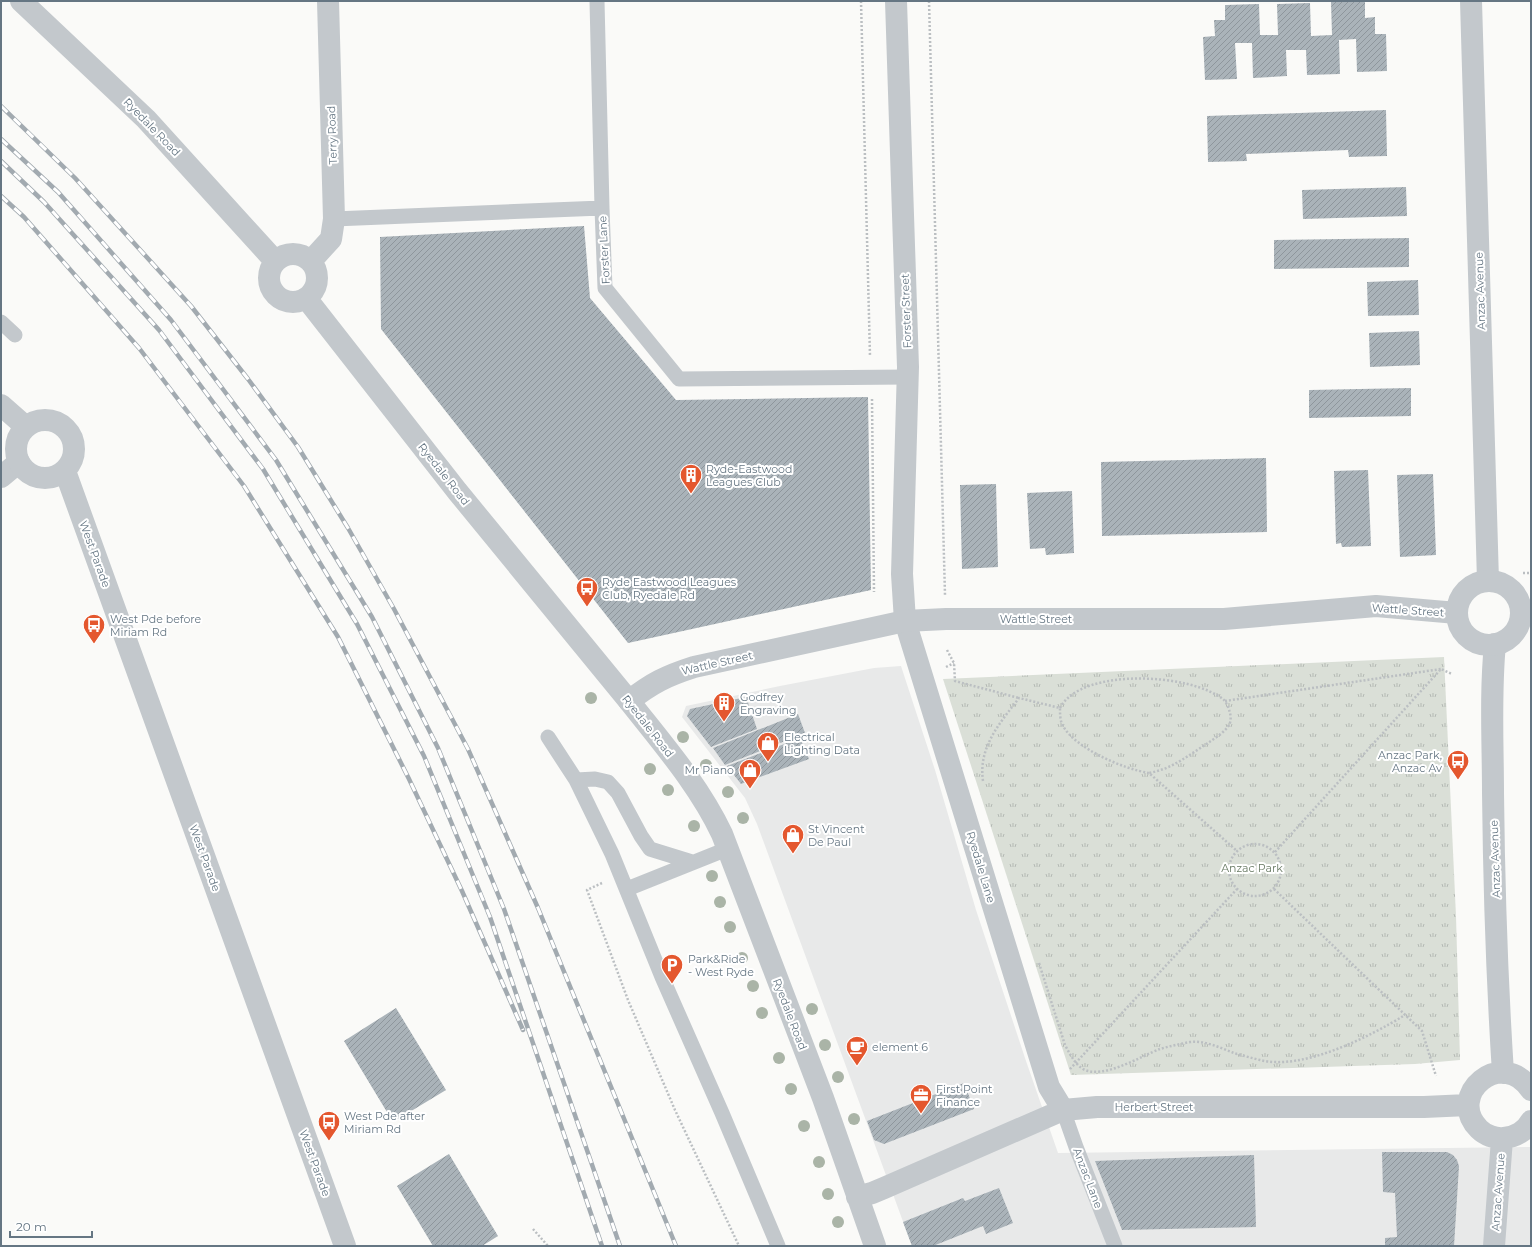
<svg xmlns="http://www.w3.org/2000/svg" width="1532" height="1247" font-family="Montserrat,sans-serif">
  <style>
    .built { fill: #e8e9e9 }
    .park { fill: url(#park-tufts) }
    .building { fill: url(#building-hatch) }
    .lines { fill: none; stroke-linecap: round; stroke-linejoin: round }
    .path { stroke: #bbbfc2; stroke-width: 2.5; stroke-dasharray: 2 2; stroke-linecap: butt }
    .service { stroke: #c3c8cc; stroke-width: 15 }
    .minor { stroke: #c3c8cc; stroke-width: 22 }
    .tertiary { stroke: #c3c8cc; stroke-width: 22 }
    .rail-casing { stroke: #a2aab0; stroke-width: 4.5 }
    .rail { stroke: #fff; stroke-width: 3; stroke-dasharray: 9; stroke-linecap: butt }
    .tree { fill: #aab4a7 }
    .labels { text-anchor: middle; stroke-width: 4; stroke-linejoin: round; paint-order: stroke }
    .street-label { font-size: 11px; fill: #657683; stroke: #fff }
    .poi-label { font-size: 11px; fill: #657683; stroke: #fff; text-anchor: start }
    .park-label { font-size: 11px; fill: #687a64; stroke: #fff }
  </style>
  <defs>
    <pattern id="park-tufts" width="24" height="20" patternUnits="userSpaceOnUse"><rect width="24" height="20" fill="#dadfd7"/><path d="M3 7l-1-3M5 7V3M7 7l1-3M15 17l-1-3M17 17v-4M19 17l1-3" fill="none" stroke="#b4b9b4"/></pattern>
    <pattern id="building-hatch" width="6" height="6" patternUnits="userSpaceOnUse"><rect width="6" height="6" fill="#aab3b9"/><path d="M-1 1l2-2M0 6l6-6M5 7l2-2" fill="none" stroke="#8e969c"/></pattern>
  </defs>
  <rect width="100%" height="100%" fill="#fafaf8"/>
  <path class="built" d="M901 666 935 770 976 910 1026 1061 1058 1153 1531 1147V1246H912L757 824 745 798 682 717 686 706 780 686 874 668Z"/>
  <path class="park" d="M1444 657 1456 916 1460 1060 1415 1064 1071 1075 943 679Z"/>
  <path class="building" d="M1365 1V18L1375 17V34H1386L1387 71 1357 72 1356 39 1339 40 1340 74 1307 75 1306 50H1286L1287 76 1253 78 1252 43H1235L1237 79 1205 80 1203 37 1215 36 1214 20H1225V5L1259 4 1260 35H1278L1277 4 1310 3 1311 36 1332 35 1331 2Z
    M1386 110 1387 156 1349 157 1348 150 1246 154 1247 161 1208 162 1207 116Z
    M1406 187 1407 216 1303 219 1302 190Z
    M584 226 590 298 676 400 868 397 871 590 628 643 381 329 380 237Z
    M1409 238V267L1274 269V240Z
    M1418 280 1419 315 1368 316 1367 282Z
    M1419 331 1420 365 1370 367 1369 333Z
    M1411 388V416L1309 418V390Z
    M1266 458 1267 532 1102 536 1101 462Z
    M1368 470 1371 546 1342 547 1341 543 1336 544 1334 471Z
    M1433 474 1436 555 1400 557 1397 475Z
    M996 484 998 567 962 569 960 485Z
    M1072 491 1074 553 1046 555 1045 548 1030 549 1027 493Z
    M746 697 757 729 711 747 687 716 690 709Z
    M798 714 805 733 725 765 713 748Z
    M800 738 809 759 741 784 727 766Z
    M396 1008 446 1090 393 1122 344 1041Z
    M964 1083 974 1109 884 1144 874 1140 867 1121Z
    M1382 1152H1447L1453 1155 1457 1160 1459 1166 1454 1246H1385V1238L1397 1237 1395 1193 1383 1192Z
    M449 1154 498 1236 482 1246H433L397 1186Z
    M1254 1155 1256 1227 1122 1230 1095 1161Z
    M999 1188 1013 1223 986 1234 983 1226 933 1246H912L903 1222 963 1198 965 1201Z"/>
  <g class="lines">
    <path class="path" d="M861 1 870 356
      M929 1 945 595
      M872 399 874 592
      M1523 573H1531
      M947 650 954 663 955 681 1019 698
      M946 667 954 663
      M1225 701 1441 669
      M1060 708C1081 667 1192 673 1224 700 1227 703 1229 709 1230 713 1231 717 1231 722 1229 725 1225 732 1215 738 1208 743 1189 755 1172 769 1149 773
      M983 781C978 747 1000 723 1019 698L1060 708C1060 714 1060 721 1063 726 1076 749 1124 769 1149 773L1237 851
      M1229 870a26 26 0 1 1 52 0a26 26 0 1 1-52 0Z
      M1275 852 1441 669 1452 674
      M602 883 587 890 628 1000 675 1110 739 1246
      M1274 889 1422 1031 1436 1076
      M1039 963 1065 1045C1070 1054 1074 1063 1083 1069 1103 1080 1141 1056 1160 1049 1170 1046 1180 1044 1190 1042 1206 1040 1222 1049 1237 1054 1244 1056 1252 1058 1260 1060 1302 1071 1369 1037 1405 1015
      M1070 1069 1237 889
      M533 1229 548 1246"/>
    <path class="service" d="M597 1 602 208
      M334 219 602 208 605 288 679 379 908 377
      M1 322 15 335
      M548 737 576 780 612 854 662 977 722 1113 778 1246
      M576 780 595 779 608 782 618 793 641 836 650 849 692 862
      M627 889 727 849
      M1063 1110 1076 1147 1115 1246"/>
    <path class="minor" d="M896 1 908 367 902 574 905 621 1049 1087 1063 1110
      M1471 1 1488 581
      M1 477 19 462
      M1495 644C1490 694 1493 744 1493 793 1494 886 1497 980 1503 1073
      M629 701C662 743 699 785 722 834L823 1098 875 1246
      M1531 1090C1502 1046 1445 1095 1479 1129 1485 1135 1495 1139 1504 1138 1515 1137 1526 1131 1531 1121
      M857 1197 872 1193 884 1188 1063 1110 1097 1107H1424L1468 1105
      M1494 1246 1502 1139"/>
    <path class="tertiary" d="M21 1 146 119 275 261
      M269 278a24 24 0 1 1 48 0a24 24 0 1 1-48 0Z
      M311 261 331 239 334 219 328 1
      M306 298 457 491 629 701C652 683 666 676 694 667L905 621 946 619H1224L1376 606 1457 613
      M1 405 26 427
      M16 449a29 29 0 1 1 58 0a29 29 0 1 1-58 0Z
      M65 471 345 1246
      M1457 613a32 32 0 1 1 64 0a32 32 0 1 1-64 0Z"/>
    <g class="rail-casing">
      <path id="rail" d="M1 106 75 178 191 306 248 379 298 447 348 528 394 609 468 749 538 908 676 1246
        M1 139 58 192 171 320 276 460 372 617 438 748 504 909 620 1246
        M1 161 44 202 159 330 263 469 357 624 424 756 490 917 602 1246
        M1 196 24 217 139 348 244 486 338 637 409 779 462 891 523 1030"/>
    </g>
    <use href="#rail" class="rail"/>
  </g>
  <g class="tree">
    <circle cx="591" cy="698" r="6"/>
    <circle cx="683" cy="737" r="6"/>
    <circle cx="706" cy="765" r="6"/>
    <circle cx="650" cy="769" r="6"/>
    <circle cx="668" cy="790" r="6"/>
    <circle cx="728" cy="792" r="6"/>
    <circle cx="743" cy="818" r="6"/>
    <circle cx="694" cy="826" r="6"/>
    <circle cx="712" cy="876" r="6"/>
    <circle cx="720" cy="902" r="6"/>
    <circle cx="730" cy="927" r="6"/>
    <circle cx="742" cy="958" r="6"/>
    <circle cx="753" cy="986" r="6"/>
    <circle cx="812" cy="1009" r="6"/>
    <circle cx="762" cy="1013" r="6"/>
    <circle cx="825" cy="1045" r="6"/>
    <circle cx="779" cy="1058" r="6"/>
    <circle cx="838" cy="1077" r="6"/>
    <circle cx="791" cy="1089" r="6"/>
    <circle cx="854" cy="1119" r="6"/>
    <circle cx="804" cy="1126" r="6"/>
    <circle cx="819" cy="1162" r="6"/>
    <circle cx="828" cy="1194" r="6"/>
    <circle cx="838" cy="1222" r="6"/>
  </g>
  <defs>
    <g id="building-pin" transform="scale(1.15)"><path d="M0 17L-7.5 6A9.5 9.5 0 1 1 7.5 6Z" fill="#e4572e" stroke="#fff"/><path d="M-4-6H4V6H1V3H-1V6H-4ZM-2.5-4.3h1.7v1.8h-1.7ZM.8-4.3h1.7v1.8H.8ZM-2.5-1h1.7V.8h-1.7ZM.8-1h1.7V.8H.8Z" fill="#fff"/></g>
    <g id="bus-pin" transform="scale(1.15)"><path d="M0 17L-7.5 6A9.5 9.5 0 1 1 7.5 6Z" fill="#e4572e" stroke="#fff"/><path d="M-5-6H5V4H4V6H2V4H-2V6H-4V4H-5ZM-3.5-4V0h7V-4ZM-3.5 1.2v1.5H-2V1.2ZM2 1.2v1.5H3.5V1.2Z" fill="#fff"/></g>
    <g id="shop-pin" transform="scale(1.15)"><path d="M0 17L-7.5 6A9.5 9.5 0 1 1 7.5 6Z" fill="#e4572e" stroke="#fff"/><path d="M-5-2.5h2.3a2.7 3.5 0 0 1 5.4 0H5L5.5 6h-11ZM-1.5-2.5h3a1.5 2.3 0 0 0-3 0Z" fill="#fff"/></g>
    <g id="parking-pin" transform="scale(1.15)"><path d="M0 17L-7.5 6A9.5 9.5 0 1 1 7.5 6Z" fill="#e4572e" stroke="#fff"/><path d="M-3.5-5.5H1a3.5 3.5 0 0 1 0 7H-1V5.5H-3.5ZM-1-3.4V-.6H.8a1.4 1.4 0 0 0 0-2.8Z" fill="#fff"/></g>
    <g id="cafe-pin" transform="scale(1.15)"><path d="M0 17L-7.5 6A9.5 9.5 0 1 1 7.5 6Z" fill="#e4572e" stroke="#fff"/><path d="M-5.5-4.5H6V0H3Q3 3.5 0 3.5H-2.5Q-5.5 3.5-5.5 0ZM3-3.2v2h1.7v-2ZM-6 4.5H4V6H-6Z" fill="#fff"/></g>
    <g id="office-pin" transform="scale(1.15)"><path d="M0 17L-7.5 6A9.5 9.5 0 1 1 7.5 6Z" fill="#e4572e" stroke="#fff"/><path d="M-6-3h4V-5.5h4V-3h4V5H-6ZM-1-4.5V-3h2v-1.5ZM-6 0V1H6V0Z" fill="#fff"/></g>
  </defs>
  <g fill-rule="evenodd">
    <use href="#building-pin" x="691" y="475"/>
    <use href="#bus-pin" x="587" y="588"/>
    <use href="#bus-pin" x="94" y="625"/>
    <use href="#building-pin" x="724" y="703"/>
    <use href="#shop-pin" x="768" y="743"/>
    <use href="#bus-pin" x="1458" y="761"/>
    <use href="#shop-pin" x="750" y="770"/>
    <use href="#shop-pin" x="793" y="835"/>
    <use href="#parking-pin" x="672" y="965"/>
    <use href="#cafe-pin" x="857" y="1047"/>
    <use href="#office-pin" x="921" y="1095"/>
    <use href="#bus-pin" x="329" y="1122"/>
  </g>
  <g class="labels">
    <g class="street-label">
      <text transform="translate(152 127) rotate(46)" y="4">Ryedale Road</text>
      <text transform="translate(332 135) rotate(-92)" y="4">Terry Road</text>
      <text transform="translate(604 250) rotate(-93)" y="4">Forster Lane</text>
      <text transform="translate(1480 291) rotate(-92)" y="4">Anzac Avenue</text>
      <text transform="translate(906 311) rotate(-92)" y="4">Forster Street</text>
      <text transform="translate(444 474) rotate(52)" y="4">Ryedale Road</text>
      <text transform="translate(95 554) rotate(70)" y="4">West Parade</text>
      <text transform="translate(1408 610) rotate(4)" y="4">Wattle Street</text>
      <text x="1036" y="623">Wattle Street</text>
      <text transform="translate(717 663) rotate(-13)" y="4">Wattle Street</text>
      <text transform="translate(648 726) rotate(52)" y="4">Ryedale Road</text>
      <text transform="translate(205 858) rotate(70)" y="4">West Parade</text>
      <text transform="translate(1495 859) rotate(-92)" y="4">Anzac Avenue</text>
      <text transform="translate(981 867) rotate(73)" y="4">Ryedale Lane</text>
      <text transform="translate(790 1014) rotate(69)" y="4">Ryedale Road</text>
      <text x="1154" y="1111">Herbert Street</text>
      <text transform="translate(315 1163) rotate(70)" y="4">West Parade</text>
      <text transform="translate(1088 1178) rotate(69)" y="4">Anzac Lane</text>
      <text transform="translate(1498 1192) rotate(-86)" y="4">Anzac Avenue</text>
    </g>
    <g class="poi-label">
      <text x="706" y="473">Ryde-Eastwood<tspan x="706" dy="13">Leagues Club</tspan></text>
      <text x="602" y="586">Ryde Eastwood Leagues<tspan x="602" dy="13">Club, Ryedale Rd</tspan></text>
      <text x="110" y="623">West Pde before<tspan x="110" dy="13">Miriam Rd</tspan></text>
      <text x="740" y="701">Godfrey<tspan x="740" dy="13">Engraving</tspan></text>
      <text x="784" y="741">Electrical<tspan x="784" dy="13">Lighting Data</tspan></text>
      <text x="1442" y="759" text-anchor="end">Anzac Park,<tspan x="1442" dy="13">Anzac Av</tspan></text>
      <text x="734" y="774" text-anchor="end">Mr Piano</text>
      <text x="808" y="833">St Vincent<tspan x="808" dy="13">De Paul</tspan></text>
      <text x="688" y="963">Park&amp;Ride<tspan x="688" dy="13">- West Ryde</tspan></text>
      <text x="872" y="1051">element 6</text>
      <text x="936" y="1093">First Point<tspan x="936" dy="13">Finance</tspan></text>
      <text x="344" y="1120">West Pde after<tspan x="344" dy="13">Miriam Rd</tspan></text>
    </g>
    <g class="park-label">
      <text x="1252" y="872">Anzac Park</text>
    </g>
  </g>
  <rect width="1532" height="1247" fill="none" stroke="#657683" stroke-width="4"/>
  <path d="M10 1231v6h82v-6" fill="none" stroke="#657683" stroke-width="2"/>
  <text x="16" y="1231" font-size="12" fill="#657683" stroke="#ffffff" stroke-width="3" paint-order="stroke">20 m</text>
</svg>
